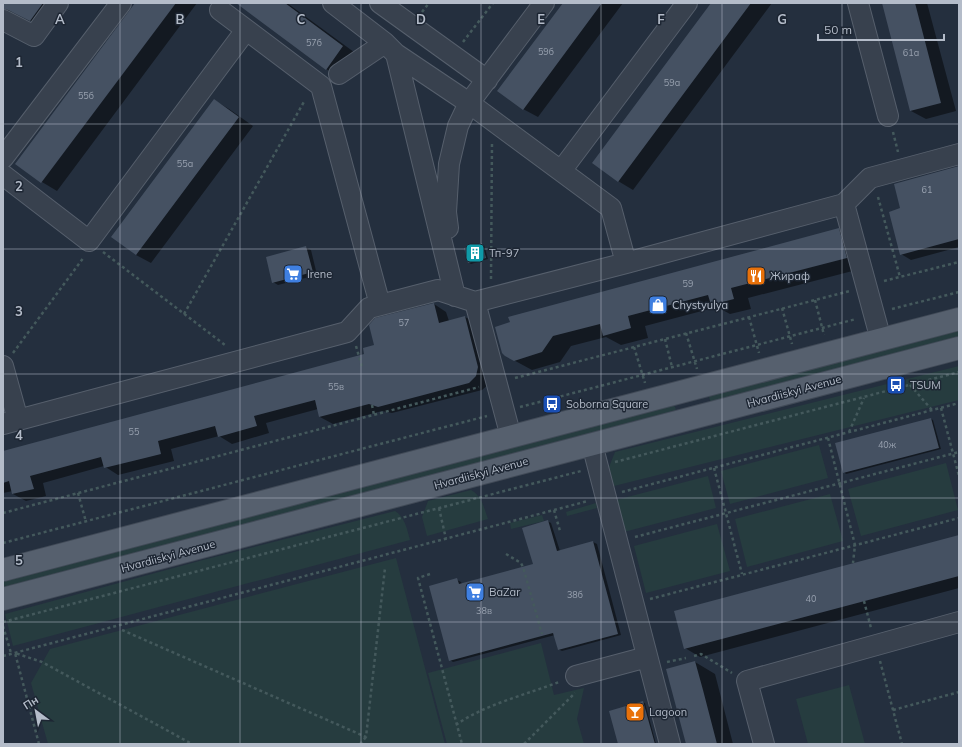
<svg xmlns="http://www.w3.org/2000/svg" width="962" height="747" font-family="Mulish,sans-serif">
  <style>
    .green { fill: #263c3f }
    .shadow { fill: #0007 }
    .building { fill: #455162 }
    .lines { fill: none; stroke-linecap: round; stroke-linejoin: round }
    .minor-casing { stroke: #565f6c; stroke-width: 22 }
    .major-casing { stroke: #414a57; stroke-width: 24 }
    .path { stroke: #44595c; stroke-width: 2.5; stroke-dasharray: 3 3; stroke-linecap: butt }
    .minor { stroke: #38414e; stroke-width: 20 }
    .major { stroke: #56606e; stroke-width: 22 }
    .grid { fill: none; stroke: #b4bcc9; stroke-width: 1; stroke-opacity: 0.55 }
    .labels { text-anchor: middle; stroke-width: 3; stroke-linejoin: round; paint-order: stroke }
    .number-label { font-size: 9px; fill: #98a1af }
    .poi-label { font-size: 11px; fill: #b4bcc9; stroke: #1d2633; text-anchor: start }
    .street-label { font-size: 11px; fill: #b4bcc9; stroke: #1d2633 }
    .grid-label { font-size: 13px; text-anchor: middle; font-weight: bold; fill: #b4bcc9; stroke: #1d2633; stroke-width: 3; stroke-linejoin: round; paint-order: stroke }
  </style>
  <rect width="100%" height="100%" fill="#242f3e"/>
  <path class="green" d="M959 327V337L711 403 708 394Z
    M959 366V400L614 486 609 467 615 452Z
    M673 401 676 410 3 589V579Z
    M819 445 828 478 730 504 721 471Z
    M946 463 958 510 861 536 848 489Z
    M708 476 716 508 620 533 612 501Z
    M471 490C482 496 484 508 488 519L427 536 422 517 428 501Z
    M830 494 843 541 747 567 735 519Z
    M596 503 597 508 567 516 566 512Z
    M395 511C405 517 407 529 410 540L13 646 5 614 203 560Z
    M542 515 544 521 511 529 510 523Z
    M717 524 730 571 646 593 634 546Z
    M396 558 445 744H48L31 683 50 649Z
    M541 643 554 695 584 688 577 719 584 744H447L428 673Z
    M849 685 865 744H808L796 699Z"/>
  <path class="shadow" d="M3 3H45L48 5 35 23 14 12 8 11 3 8Z
    M137 3H197L57 191 42 182 17 164Z
    M238 3H287L358 55 341 77 326 69Z
    M564 3H623L538 117 523 109Z
    M712 3H772L633 190 618 181Z
    M883 3H927L956 111 926 119 911 111Z
    M214 100 229 109 253 126 151 263 136 255Z
    M959 167V247L911 260 901 254V209Z
    M839 230 856 240 864 268 748 298 751 309 730 314 717 307 645 326 648 338 621 345 606 337 571 346 560 362 532 370 506 356 503 352Z
    M482 244 484 245 488 259 471 264 468 262Z
    M305 247 311 250 317 275 278 285 273 282Z
    M434 304 446 312 449 321 465 317 478 324 489 384 482 390 392 413 382 411 333 424 320 417 318 409 266 423 269 433 232 444 219 436 171 449 174 461 118 475 104 466 43 483 46 496 26 501 13 494V491L3 493V452L366 355 375 345Z
    M931 419 933 420 941 449 846 474 844 472Z
    M547 521 551 523 560 551 593 542 597 544 621 635 562 651 558 649 555 635 453 662 450 660 457 580 461 582 462 584 534 565Z
    M959 536V588L700 657 685 648Z
    M695 662 715 674 733 744H687Z
    M642 702 645 703 656 744H619Z"/>
  <path class="building" d="M3 3H43L30 21 8 10 3 9Z
    M135 3H176L41 183 15 164Z
    M236 3H285L343 46 326 70Z
    M563 3H602L523 110 497 91Z
    M711 3H751L618 182 592 163Z
    M882 3H915L941 103 910 111Z
    M214 99 239 117 136 255 111 237Z
    M959 166V239L900 255 889 212 900 208 894 184Z
    M839 228 847 258 731 288 734 299 711 305 708 295 628 316 631 328 603 336 600 324 553 336 542 352 514 361 505 356 502 353 495 327 510 322 508 317Z
    M482 243 486 258 468 263 464 248Z
    M306 246 313 272 272 283 266 257Z
    M434 303 439 323 465 316 478 367 476 376 469 383 378 407 369 404 319 417 315 400 254 416 257 426 218 437 215 426 158 441 161 454 145 458 104 468 101 457 30 476 34 489 12 494 9 481 3 483V451L364 354 363 348 374 345 369 325 375 318Z
    M931 418 939 448 843 473 835 443Z
    M548 520 557 551 593 541 618 634 558 650 553 633 449 661 429 586 457 578 459 584 533 564 522 528Z
    M959 535V576L684 649 674 611Z
    M695 661 703 690 717 744H686L666 669Z
    M643 701 655 744H618L609 711Z"/>
  <g class="lines">
    <g class="minor-casing">
      <path id="minor" d="M333 3 385 43 396 54 455 296
        M380 3 487 80
        M858 3 888 116
        M220 10 321 86 380 305
        M3 20 34 36 58 3
        M396 54 469 103 611 208 626 263
        M339 74 385 43
        M3 158 121 3
        M561 171 687 3
        M3 175 89 241 246 30
        M844 204 881 340
        M448 228 446 212 449 164 458 126 469 103 544 3
        M475 302 626 263 844 204 870 178 959 154
        M3 366 18 420
        M3 424 347 332 369 308 438 290 475 302 511 437
        M592 444 670 744
        M576 676 647 657
        M764 744 747 681 959 622"/>
    </g>
    <g class="major-casing">
      <path id="major" d="M3 570 959 319
        M3 599 959 348"/>
    </g>
    <path class="path" d="M422 12 429 3
      M463 42 493 3
      M893 132 898 152
      M878 197 900 277
      M103 252 225 345
      M491 279 492 142
      M884 281 959 262
      M815 300 824 335
      M782 308 792 344
      M892 309 959 292
      M184 314 305 100
      M749 317 759 353
      M686 333 697 369
      M665 339 672 367
      M356 346 362 367
      M634 347 645 383
      M13 353 84 257
      M515 378 850 291
      M910 385 932 410
      M372 405 374 415
      M520 407 856 319
      M941 408 959 476
      M849 432 864 398
      M828 438 855 545 853 563
      M615 462 959 372
      M714 468 742 574
      M622 492 959 403
      M78 493 86 522
      M439 508 446 539
      M554 510 560 531
      M3 513 479 387
      M635 537 959 452
      M3 543 487 416
      M506 554 521 563 523 567 542 634
      M430 574 418 578 462 744
      M650 599 959 518
      M864 601 871 628
      M3 622 581 471
      M3 626 11 653
      M122 630 366 737 385 568
      M3 656 588 501
      M694 656 701 654 732 673
      M880 661 902 744
      M667 662 686 658
      M893 710 959 692
      M456 725C483 705 528 694 559 682
      M39 744 15 653 42 662 192 744
      M360 744 366 737
      M524 744 575 693"/>
    <use href="#minor" class="minor"/>
    <use href="#major" class="major"/>
  </g>
  <path class="grid" d="M120 3V744M240 3V744M361 3V744M481 3V744M601 3V744M722 3V744M842 3V744M3 124H959M3 249H959M3 374H959M3 498H959M3 622H959"/>
  <defs>
    <g id="building-square" transform="scale(1)"><rect x="-9" y="-9" width="18" height="18" rx="4" fill="#0f9aa8" stroke="#1d2633"/><path d="M-4-6H4V6H1V3H-1V6H-4ZM-2.5-4.3h1.7v1.8h-1.7ZM.8-4.3h1.7v1.8H.8ZM-2.5-1h1.7V.8h-1.7ZM.8-1h1.7V.8H.8Z" fill="#fff"/></g>
    <g id="supermarket-square" transform="scale(1)"><rect x="-9" y="-9" width="18" height="18" rx="4" fill="#3f7fe0" stroke="#1d2633"/><path d="M-6-5.5h2.5l.6 2H6L4.5 2H-2.5L-4.4-4H-6ZM-1.5 3.2a1.3 1.3 0 1 0 .1 0ZM3 3.2a1.3 1.3 0 1 0 .1 0Z" fill="#fff"/></g>
    <g id="restaurant-square" transform="scale(1)"><rect x="-9" y="-9" width="18" height="18" rx="4" fill="#e8710a" stroke="#1d2633"/><path d="M-5-6h1v4h1v-4h1v4h1v-4h1v5L-1.5 .5V6h-2V.5L-5-1ZM5-6V6H3V1.5H1.5Q1.5-4 5-6Z" fill="#fff"/></g>
    <g id="shop-square" transform="scale(1)"><rect x="-9" y="-9" width="18" height="18" rx="4" fill="#3f7fe0" stroke="#1d2633"/><path d="M-5-2.5h2.3a2.7 3.5 0 0 1 5.4 0H5L5.5 6h-11ZM-1.5-2.5h3a1.5 2.3 0 0 0-3 0Z" fill="#fff"/></g>
    <g id="bus-square" transform="scale(1)"><rect x="-9" y="-9" width="18" height="18" rx="4" fill="#1a4fb4" stroke="#1d2633"/><path d="M-5-6H5V4H4V6H2V4H-2V6H-4V4H-5ZM-3.5-4V0h7V-4ZM-3.5 1.2v1.5H-2V1.2ZM2 1.2v1.5H3.5V1.2Z" fill="#fff"/></g>
    <g id="bar-square" transform="scale(1)"><rect x="-9" y="-9" width="18" height="18" rx="4" fill="#e8710a" stroke="#1d2633"/><path d="M-6-5H6L.8 .8V4.5H3.5V6h-7V4.5H-.8V.8Z" fill="#fff"/></g>
  </defs>
  <g fill-rule="evenodd">
    <use href="#building-square" x="475" y="253"/>
    <use href="#supermarket-square" x="293" y="274"/>
    <use href="#restaurant-square" x="756" y="276"/>
    <use href="#shop-square" x="658" y="305"/>
    <use href="#bus-square" x="896" y="385"/>
    <use href="#bus-square" x="552" y="404"/>
    <use href="#supermarket-square" x="475" y="592"/>
    <use href="#bar-square" x="635" y="712"/>
  </g>
  <g class="labels">
    <g class="number-label">
      <text x="314" y="46">57б</text>
      <text x="546" y="55">59б</text>
      <text x="911" y="56">61а</text>
      <text x="672" y="86">59а</text>
      <text x="86" y="99">55б</text>
      <text x="185" y="167">55а</text>
      <text x="927" y="193">61</text>
      <text x="688" y="287">59</text>
      <text x="404" y="326">57</text>
      <text x="336" y="390">55в</text>
      <text x="134" y="435">55</text>
      <text x="887" y="448">40ж</text>
      <text x="575" y="598">38б</text>
      <text x="811" y="602">40</text>
      <text x="484" y="614">38в</text>
    </g>
    <g class="poi-label">
      <text x="489" y="257">Тп-97</text>
      <text x="307" y="278">Irene</text>
      <text x="770" y="280">Жираф</text>
      <text x="672" y="309">Chystyulya</text>
      <text x="910" y="389">TSUM</text>
      <text x="566" y="408">Soborna Square</text>
      <text x="489" y="596">BaZar</text>
      <text x="649" y="716">Lagoon</text>
    </g>
    <g class="street-label">
      <text transform="translate(794 391) rotate(-15)" y="4">Hvardiiskyi Avenue</text>
      <text transform="translate(481 473) rotate(-15)" y="4">Hvardiiskyi Avenue</text>
      <text transform="translate(168 556) rotate(-15)" y="4">Hvardiiskyi Avenue</text>
    </g>
  </g>
  <g class="grid-label">
    <text x="60" y="24">A</text>
    <text x="180" y="24">B</text>
    <text x="301" y="24">C</text>
    <text x="421" y="24">D</text>
    <text x="541" y="24">E</text>
    <text x="661" y="24">F</text>
    <text x="782" y="24">G</text>
    <text x="19" y="67">1</text>
    <text x="19" y="191">2</text>
    <text x="19" y="316">3</text>
    <text x="19" y="440">4</text>
    <text x="19" y="565">5</text>
  </g>
  <rect width="962" height="747" fill="none" stroke="#b4bcc9" stroke-width="8"/>
  <g transform="translate(36 711) rotate(328)" stroke="#1d2633" stroke-width="3" paint-order="stroke">
  <path d="M0-3L7 15L0 10L-7 15Z" fill="#b4bcc9"/>
  <text y="-6" font-size="11" font-weight="bold" text-anchor="middle" fill="#b4bcc9">Пн</text>
  </g>
  <path d="M818 34v6h126v-6" fill="none" stroke="#b4bcc9" stroke-width="2"/>
  <text x="824" y="34" font-size="12" fill="#b4bcc9" stroke="#1d2633" stroke-width="3" paint-order="stroke">50 m</text>
</svg>
